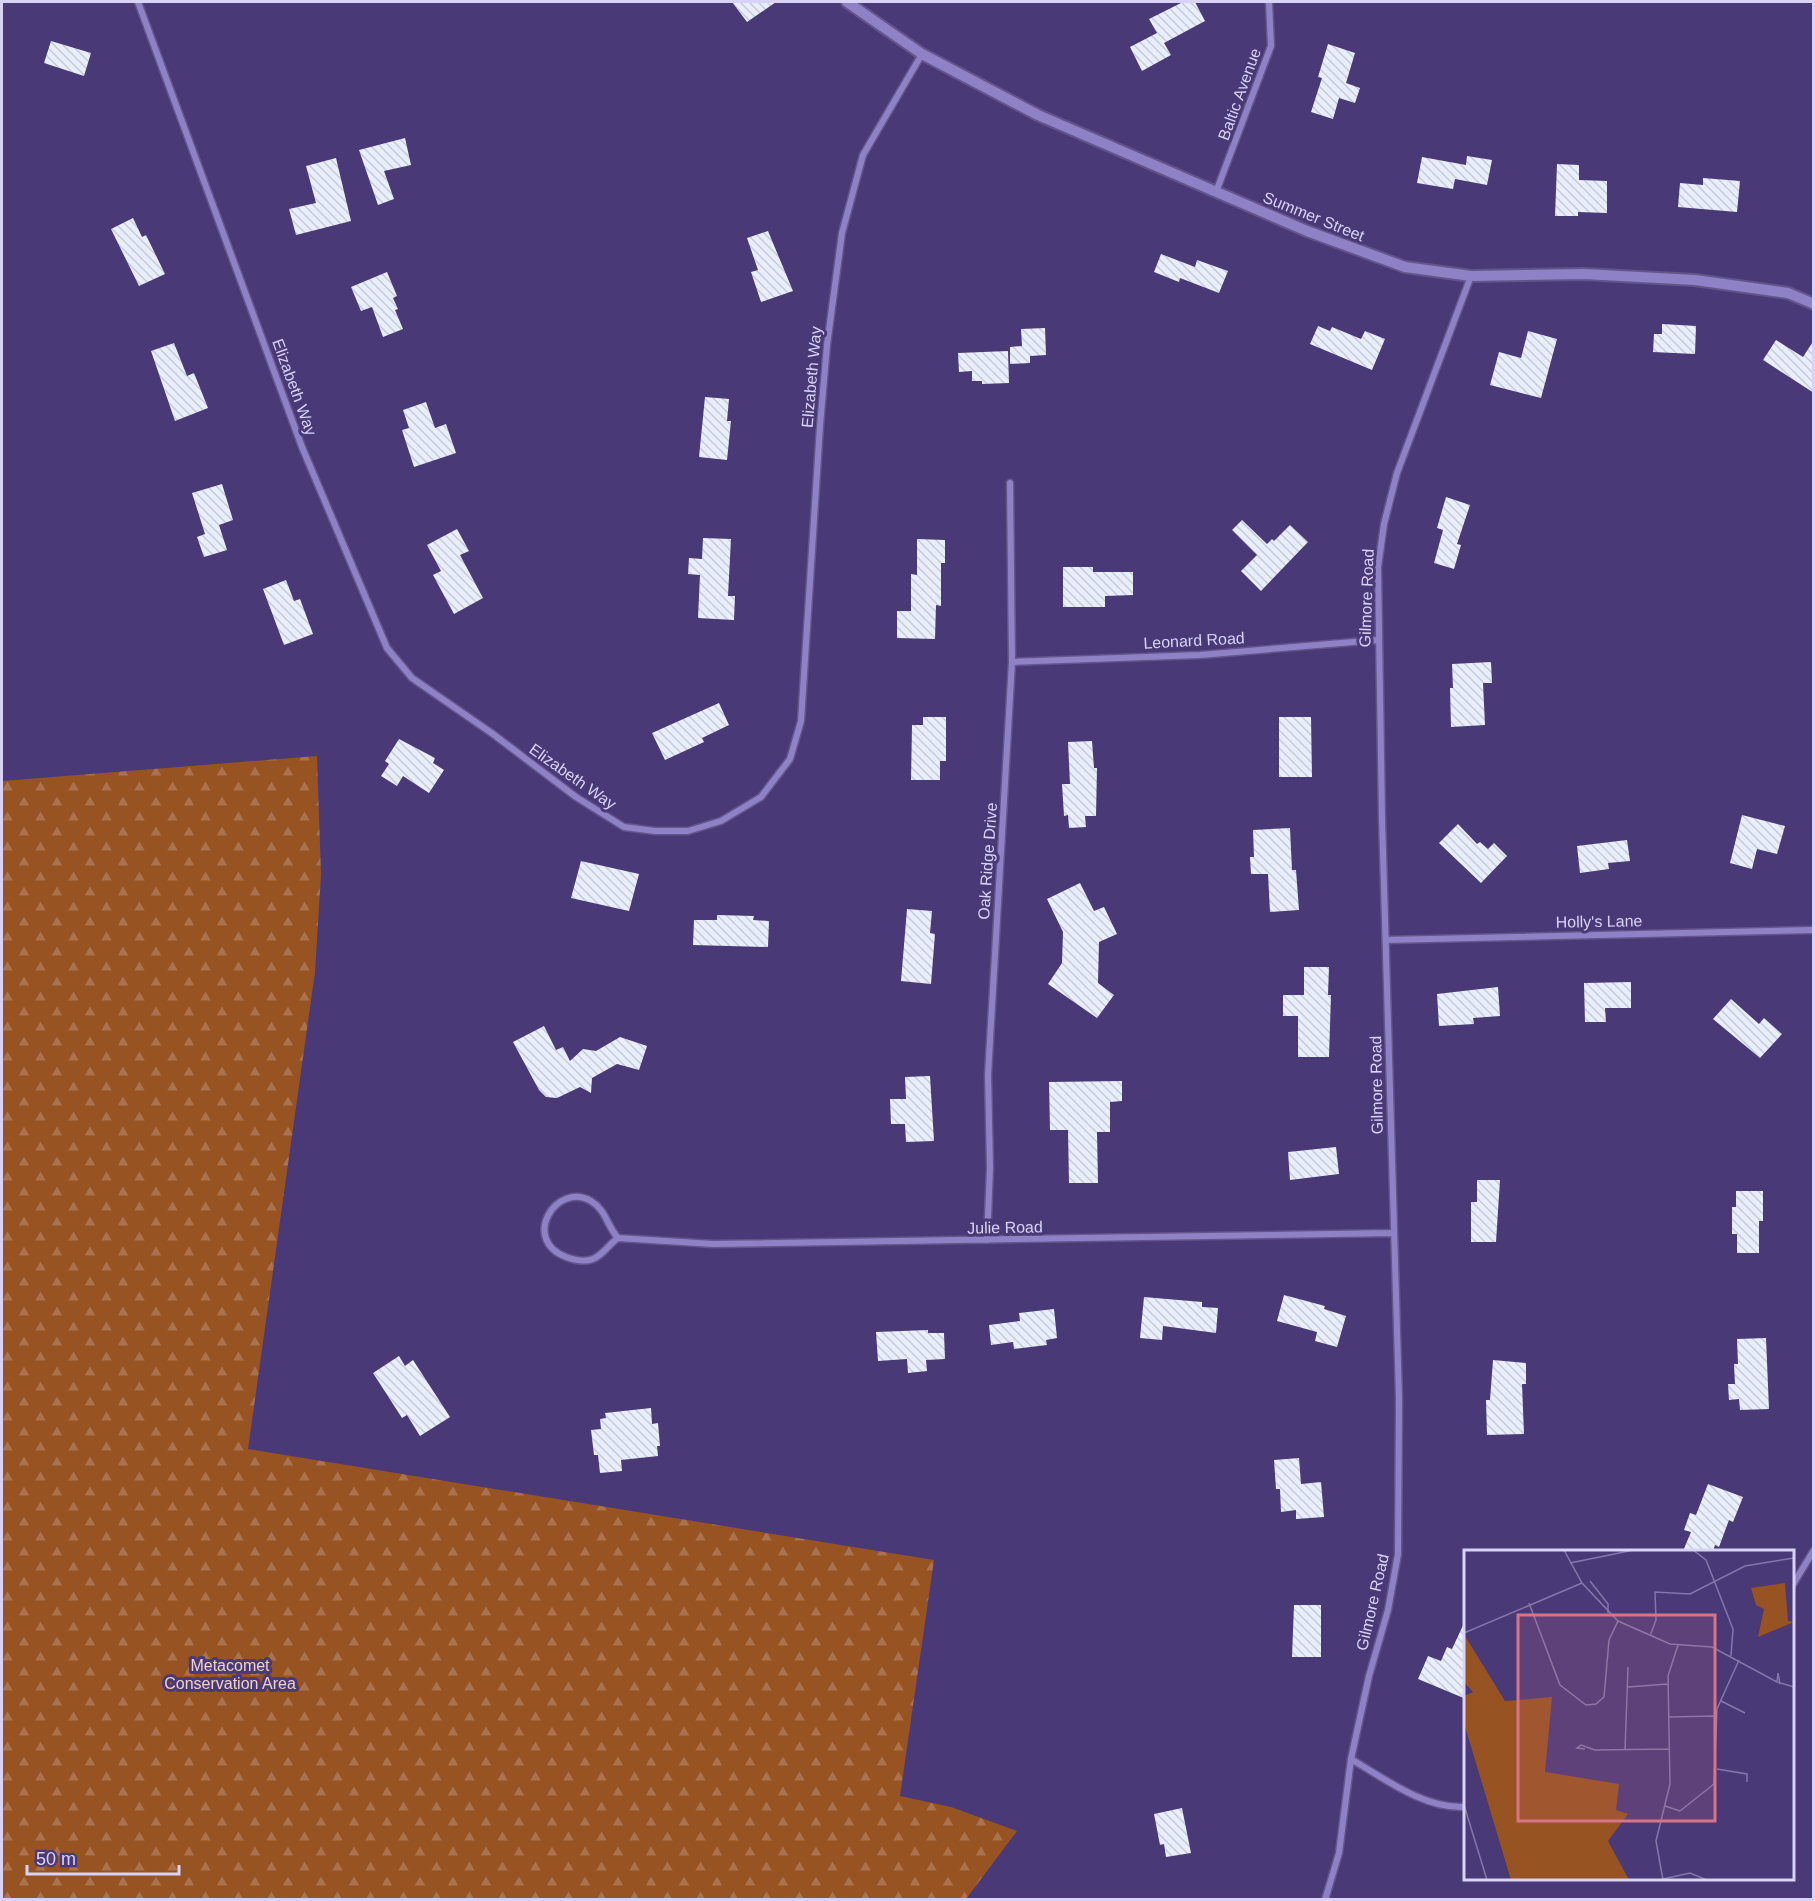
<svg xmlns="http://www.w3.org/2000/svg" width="1815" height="1901" font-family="Arial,sans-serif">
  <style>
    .forest { fill: url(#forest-firs) }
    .building { fill: url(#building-back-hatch) }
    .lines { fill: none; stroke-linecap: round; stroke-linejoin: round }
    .minor-casing { stroke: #635489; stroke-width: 9 }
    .tertiary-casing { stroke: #635489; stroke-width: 14 }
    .minor { stroke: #8f81c6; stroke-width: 6 }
    .tertiary { stroke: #8f81c6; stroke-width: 10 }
    .labels { text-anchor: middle; stroke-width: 6; stroke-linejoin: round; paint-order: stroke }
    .street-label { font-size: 16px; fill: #d9d3f8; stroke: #493977 }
    .park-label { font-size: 16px; fill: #eed2c2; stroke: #493977 }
    .inset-road { fill: none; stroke: #8377ab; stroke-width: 1.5 }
    .view { fill: #d77586; fill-opacity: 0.15; stroke: #d77586; stroke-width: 3 }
    .inset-edge { fill: none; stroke: #d9d3f8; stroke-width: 3 }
  </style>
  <defs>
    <pattern id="forest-firs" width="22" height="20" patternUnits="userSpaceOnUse" patternTransform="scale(1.5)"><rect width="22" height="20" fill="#975322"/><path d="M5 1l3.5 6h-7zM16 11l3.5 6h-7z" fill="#aa734e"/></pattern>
    <pattern id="building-back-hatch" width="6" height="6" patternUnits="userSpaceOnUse" patternTransform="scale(1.5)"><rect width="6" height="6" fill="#e9eefc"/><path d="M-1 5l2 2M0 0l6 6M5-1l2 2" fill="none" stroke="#c7cbd8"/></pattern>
  </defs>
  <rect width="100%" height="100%" fill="#493977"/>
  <path class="forest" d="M317 756 321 875 315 972 248 1449 934 1560 900 1796 951 1807 1017 1831 966 1899H2V781Z"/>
  <path class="building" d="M732 2H776L747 22Z
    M1183 2H1195L1205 21 1164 43 1171 55 1142 71 1130 47 1157 33 1149 19Z
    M51 41 91 53 84 76 44 63Z
    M1328 44 1355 53 1346 83 1360 88 1355 103 1339 98 1333 119 1311 112 1322 78 1318 77Z
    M405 138 411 165 384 171 394 199 378 205 359 150Z
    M1467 156 1492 160 1487 185 1455 179 1453 189 1417 183 1422 157 1466 165Z
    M336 158 351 221 296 235 289 209 316 203 306 166Z
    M1557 164 1579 165V180L1607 181V213L1578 212V216H1555Z
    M1703 178 1740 181 1737 212 1678 207 1680 183 1703 185Z
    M133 218 142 237 146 235 165 274 139 286 111 229Z
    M768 231 793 291 761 302 751 272 758 270 747 238Z
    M1161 254 1195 267 1197 260 1228 271 1219 293 1180 278 1179 282 1154 272Z
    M387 272 397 296 393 298 398 309 395 310 403 329 383 337 372 307 361 311 351 287Z
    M1662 324 1696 326 1695 354 1653 352 1654 334H1662Z
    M1318 326 1330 331 1332 327 1361 339 1365 331 1385 339 1372 370 1310 344Z
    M1045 328 1046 355 1030 356V363L1010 364V347L1022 346 1021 329Z
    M1528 331 1557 339 1541 398 1490 385 1499 352 1521 358Z
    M1776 340 1803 357 1814 340V393L1763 360Z
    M174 343 187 376 194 373 208 408 175 421 151 351Z
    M1008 351 1009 383 982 384V381H972V371L959 372 958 353Z
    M705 397 729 399 727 421H731L727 460 699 457Z
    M426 402 435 428 446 424 456 453 414 467 402 430 409 428 403 410Z
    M222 484 233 520 219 525 227 550 204 557 197 537 205 534 192 493Z
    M1446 497 1470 505 1457 544 1461 545 1454 569 1434 563 1443 530 1437 528Z
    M1242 520 1267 544 1272 539 1274 541 1290 525 1308 542 1261 591 1241 571 1257 555 1232 530Z
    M457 529 469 551 460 555 483 598 454 614 433 575 441 571 427 545Z
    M703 538 731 539 728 596H735L734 620 698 618 700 575 688 574 689 558 702 559Z
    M917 539 945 540V563H941V606L936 605 935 639 897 638V611H911V574L917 575Z
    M1063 567H1093V572H1133V595L1105 596V607H1063Z
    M286 580 294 601 300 599 313 634 284 645 263 589Z
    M1491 662 1492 683H1483L1485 725 1451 727 1450 688H1453L1452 664Z
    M719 703 729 725 702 738 704 742 665 760 652 733Z
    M923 717H946V761H940V780H911L912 725H923Z
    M1279 717H1311L1312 777H1279Z
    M399 739 435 758 433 763 444 770 429 793 403 776 397 786 381 776 389 764 385 761Z
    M1092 741 1094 768H1097L1096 816H1085L1086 827 1069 828 1068 815 1064 816 1062 784H1070L1068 742Z
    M1742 815 1785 826 1777 854 1757 849 1752 869 1730 863Z
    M1458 824 1477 844 1480 842 1488 849 1494 843 1507 856 1481 883 1439 843Z
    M1290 828 1292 870H1296L1299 910 1270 912 1268 874H1251L1250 857H1254L1253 830Z
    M1627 840 1630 861 1608 863 1609 869 1580 873 1577 846Z
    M581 861 639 874 629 911 571 898Z
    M1080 883 1094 911 1104 907 1117 934 1099 942 1098 983 1114 995 1097 1018 1048 984 1062 963 1063 932 1047 899Z
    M907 909 932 911 930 933 935 934 931 984 901 981Z
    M717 915 754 916 753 920 769 921 768 947 693 945 694 920H717Z
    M1304 967H1329L1328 995H1331L1329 1057H1298V1016H1283V995H1304Z
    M1631 982V1008H1605L1606 1022H1585L1584 983Z
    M1498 987 1500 1016 1473 1018 1474 1024 1439 1026 1437 994Z
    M1731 999 1759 1024 1764 1018 1782 1034 1760 1058 1713 1019Z
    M544 1026 556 1050 563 1047 570 1061 583 1049 596 1051 620 1037 647 1046 639 1070 617 1064 592 1078 591 1093 580 1087 557 1098 546 1097 539 1090 513 1042Z
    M930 1076 934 1141 906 1142 905 1124H891L890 1099H906L905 1077Z
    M1122 1081V1101L1110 1102V1132H1097L1098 1183H1069L1068 1130H1050L1049 1082Z
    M1336 1147 1339 1174 1290 1180 1288 1152Z
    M1477 1180H1500L1496 1242H1471V1202H1477Z
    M1736 1191H1763V1221H1759V1253H1737V1234H1732V1207H1736Z
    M1284 1295 1325 1306 1324 1309 1346 1316 1337 1347 1315 1341 1317 1332 1277 1321Z
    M1144 1297 1202 1302V1307L1218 1308 1216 1333 1163 1326 1162 1340 1140 1338Z
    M1054 1309 1057 1338 1046 1340 1047 1345 1014 1349 1013 1342 991 1345 989 1325 1020 1321 1019 1313Z
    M928 1330V1333H944L945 1359 926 1360 927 1371 908 1373 907 1359 878 1361 876 1332Z
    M1766 1338 1769 1409 1740 1410 1739 1399 1729 1400 1728 1384H1735L1734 1364H1738L1737 1339Z
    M399 1356 405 1366 413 1360 450 1417 420 1436 407 1415 402 1418 373 1373Z
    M1493 1360 1526 1363V1384H1522L1524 1434 1487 1435 1486 1400H1490Z
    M651 1408 652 1424 658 1423 660 1446H657L658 1456 621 1460 622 1471 600 1473 598 1455H594L591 1430 601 1429 600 1419 606 1418 605 1413Z
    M1299 1458 1301 1484 1321 1482 1324 1517 1296 1519V1510L1281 1512 1280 1489H1276L1274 1460Z
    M1708 1484 1743 1497 1733 1522 1729 1520 1719 1547 1715 1545 1713 1551H1683L1691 1532 1684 1530 1690 1513 1696 1515Z
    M1294 1605H1321V1657H1292Z
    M1466 1619V1699L1418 1679 1428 1656 1441 1661 1447 1647 1452 1649Z
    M1182 1808 1191 1853 1166 1857 1164 1844 1160 1845 1154 1814Z"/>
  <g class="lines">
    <g class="minor-casing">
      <path id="minor" d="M138 2 302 447 387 648 412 678 493 734 576 797 624 827 655 831H688L721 821 761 797 790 759 801 721 820 426 827 345 842 233 863 155 922 54
        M1216 192 1271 46 1269 2
        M1012 662 1200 655 1377 640
        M1386 940 1814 930
        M618 1238C609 1244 603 1255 593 1259 585 1262 574 1260 566 1257 520 1239 557 1181 591 1201 606 1210 607 1226 618 1238L713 1244 1393 1233
        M987 1240 990 1168 988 1075 1012 662 1010 483
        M1792 1586 1814 1550
        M1351 1759C1385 1779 1424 1809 1466 1807
        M1325 1900 1339 1853 1351 1759 1369 1676 1388 1610 1398 1554 1399 1398 1382 818 1378 567 1384 524 1397 473 1471 276"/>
    </g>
    <g class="tertiary-casing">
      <path id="tertiary" d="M847 2 922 54 1038 115 1307 231 1405 267 1471 276 1584 274 1695 280 1788 293 1814 304"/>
    </g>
    <use href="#minor" class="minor"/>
    <use href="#tertiary" class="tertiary"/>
  </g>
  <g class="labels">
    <g class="street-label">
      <text transform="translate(1239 94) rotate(-70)" y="6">Baltic Avenue</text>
      <text transform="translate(1314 216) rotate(22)" y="6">Summer Street</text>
      <text transform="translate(811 377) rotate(-85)" y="6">Elizabeth Way</text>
      <text transform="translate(295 387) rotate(70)" y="6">Elizabeth Way</text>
      <text transform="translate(1366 598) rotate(-88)" y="6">Gilmore Road</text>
      <text transform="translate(1194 640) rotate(-3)" y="6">Leonard Road</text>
      <text transform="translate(573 776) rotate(35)" y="6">Elizabeth Way</text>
      <text transform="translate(987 861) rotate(-86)" y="6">Oak Ridge Drive</text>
      <text transform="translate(1599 921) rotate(-1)" y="6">Holly's Lane</text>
      <text transform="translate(1376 1085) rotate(-91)" y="6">Gilmore Road</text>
      <text transform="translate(1005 1227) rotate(-1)" y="6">Julie Road</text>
      <text transform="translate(1372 1602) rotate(-77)" y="6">Gilmore Road</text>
    </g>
    <g class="park-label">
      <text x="230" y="1671">Metacomet<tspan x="230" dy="18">Conservation Area</tspan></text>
    </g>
  </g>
  <g transform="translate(1464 1550)">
    <rect width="330" height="330" fill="#493977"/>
    <path d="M321 33 324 71 330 72 294 87 300 59 292 55 287 38ZM1 86 41 151 88 147 81 222 155 234 152 260 164 264 144 291 165 330H47L0 173V146L9 142 0 132Z" fill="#975322"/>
    <path class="inset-road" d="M100 0 118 33 154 71 206 94 248 97 313 132 330 137M229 0 242 10 269 79 267 106M106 13 170 0M126 31 144 54V63M65 53 96 135 122 155 132 154 140 147 145 90 154 71M0 83 118 33M186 86 192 70 191 42 226 44 281 16 330 8M313 131 314 123 316 134M164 137 204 134M257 151 281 163M204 167 252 166M121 199 113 198 117 195 131 200 205 199M161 200 164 117M253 219 283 224V232M0 255 23 330M201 256 216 261 250 234 253 159 275 110M199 329 226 323 243 330M199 330 192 291 206 234 204 126 214 95"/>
    <path class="view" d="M54 65H251V271H54Z"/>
    <rect width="330" height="330" class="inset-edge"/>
  </g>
  <rect width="1815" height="1901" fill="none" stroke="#d9d3f8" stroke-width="6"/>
  <path d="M27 1865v9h152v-9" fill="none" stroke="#d9d3f8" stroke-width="3"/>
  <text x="36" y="1865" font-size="18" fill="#d9d3f8" stroke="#493977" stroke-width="4.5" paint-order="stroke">50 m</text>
</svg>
